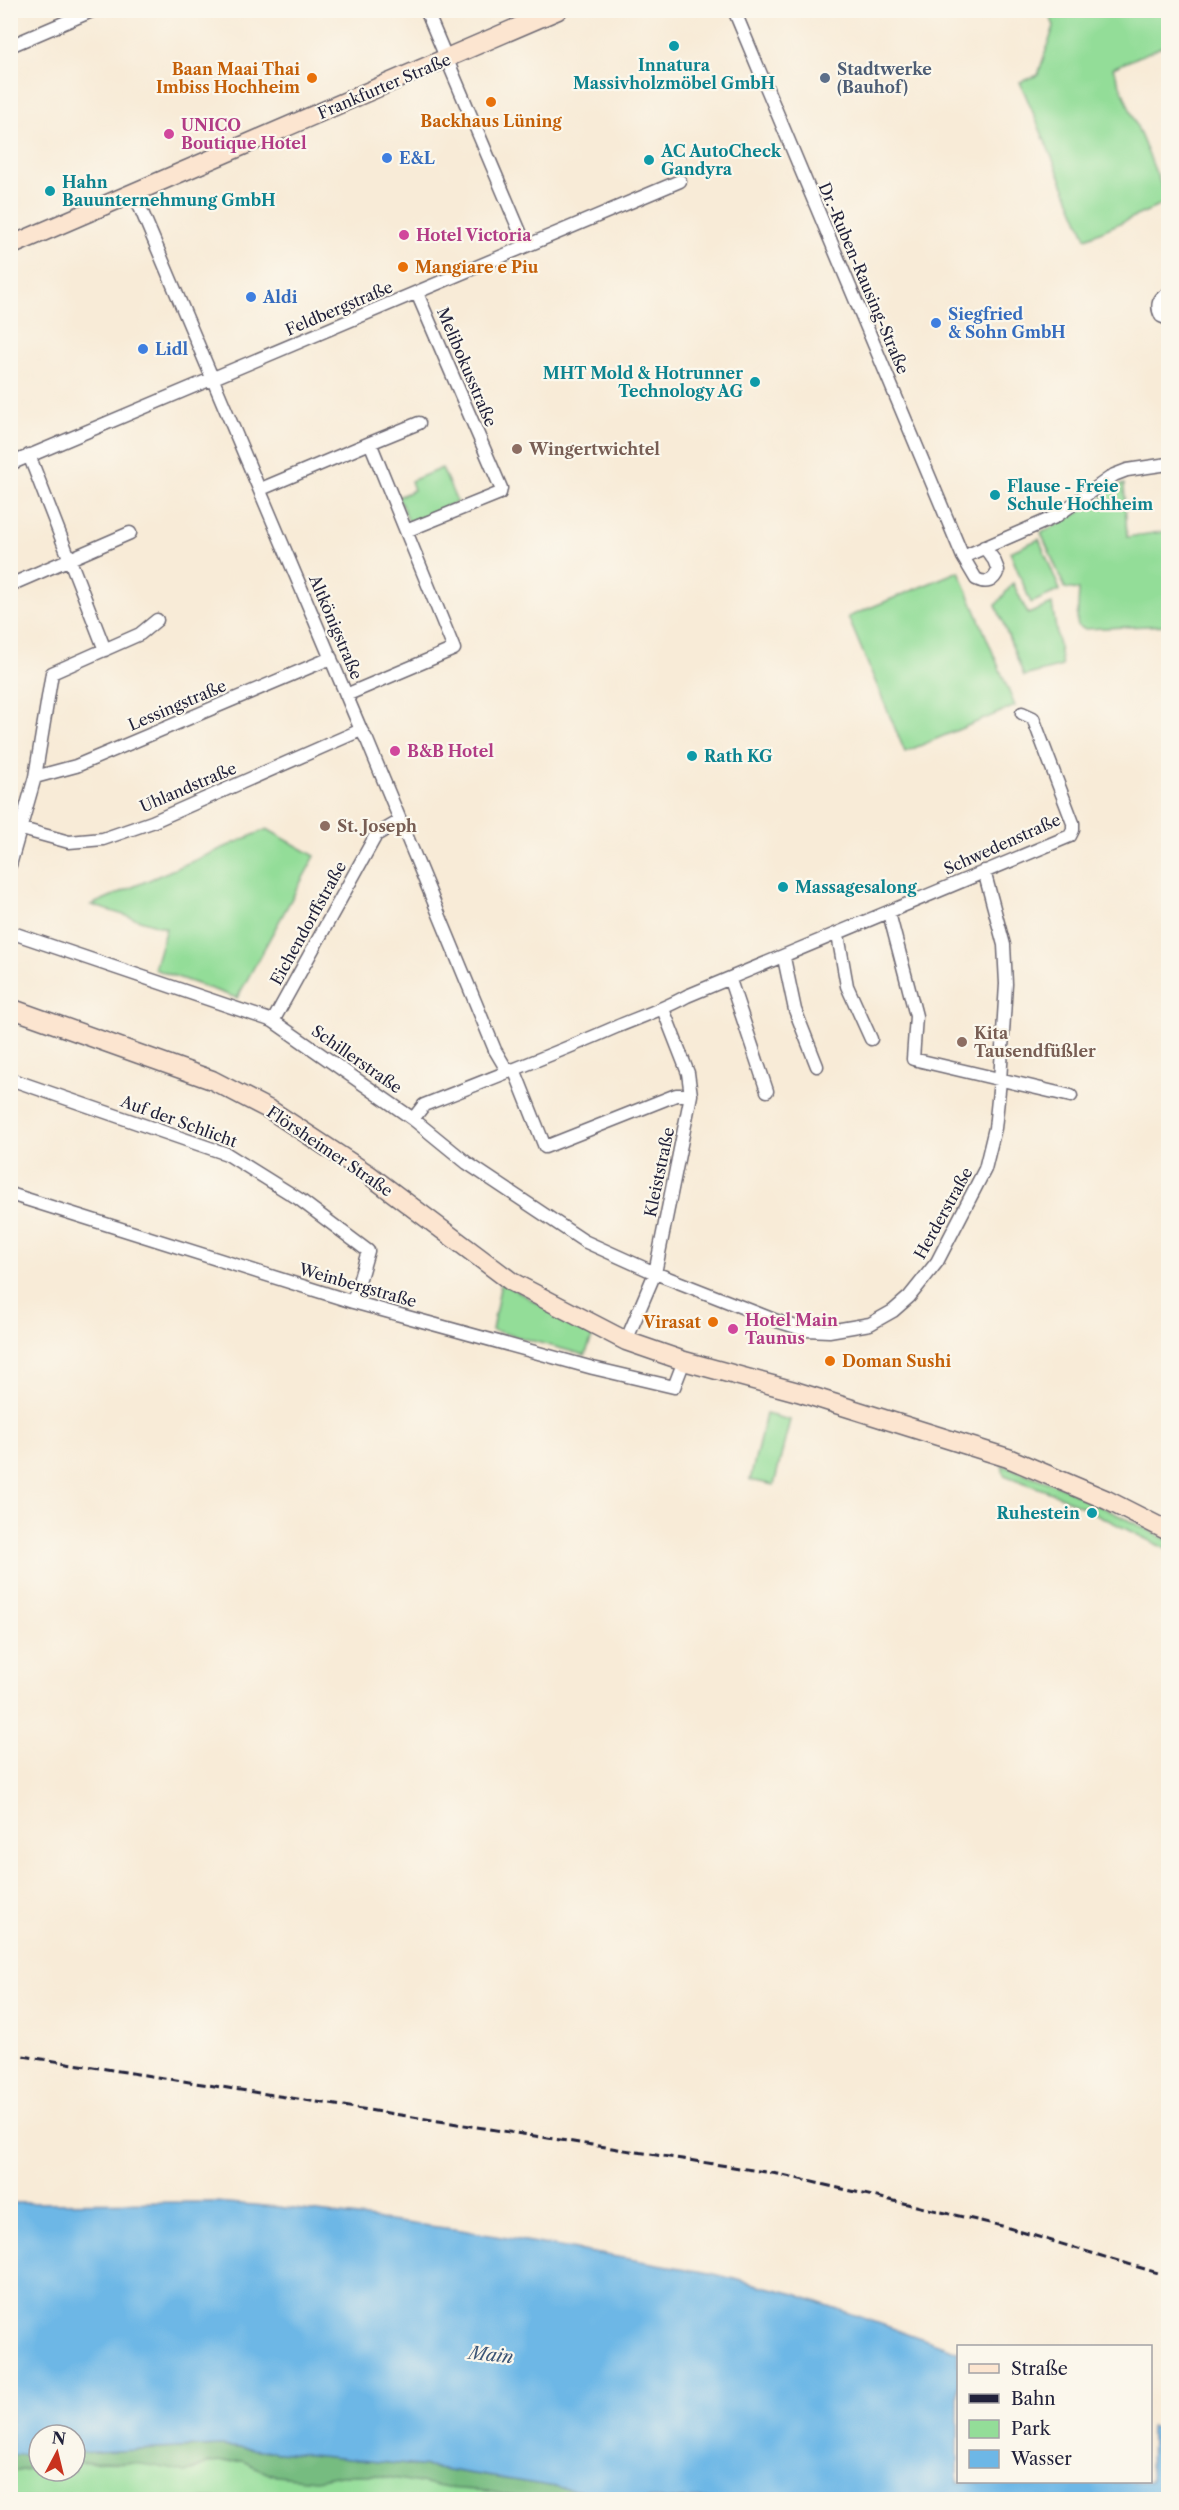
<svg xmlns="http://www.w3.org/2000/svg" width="1179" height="2510" font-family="'Libre Caslon Text',serif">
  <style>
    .green { fill: #93dd98; stroke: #5a806a; stroke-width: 1.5 }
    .forest { fill: #76bc80; stroke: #4c6f5e; stroke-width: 1.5 }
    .water { fill: #6db7e6; stroke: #486c90; stroke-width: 1.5 }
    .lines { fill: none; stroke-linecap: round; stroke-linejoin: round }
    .street-casing { stroke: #6d6872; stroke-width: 15 }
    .secondary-casing { stroke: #6d6872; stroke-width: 21 }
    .street { stroke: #fff; stroke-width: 12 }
    .secondary { stroke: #fce5d0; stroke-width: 18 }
    .rail { stroke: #22223b; stroke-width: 3; stroke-dasharray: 9 4.5; stroke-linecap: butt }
    .culture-dot { fill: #0f9aa8; stroke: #fbf7ec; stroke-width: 2 }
    .food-dot { fill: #e8710a; stroke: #fbf7ec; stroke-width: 2 }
    .service-dot { fill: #5c6f8a; stroke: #fbf7ec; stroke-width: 2 }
    .hotel-dot { fill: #d1479c; stroke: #fbf7ec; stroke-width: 2 }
    .shop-dot { fill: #3f7fe0; stroke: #fbf7ec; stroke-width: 2 }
    .education-dot { fill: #8d6e63; stroke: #fbf7ec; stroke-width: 2 }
    .labels { text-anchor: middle; stroke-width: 4.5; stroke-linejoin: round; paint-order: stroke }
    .culture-label { font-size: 16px; font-weight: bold; fill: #0d838f; stroke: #fbf7ec; text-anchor: start }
    .food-label { font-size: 16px; font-weight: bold; fill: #c56008; stroke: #fbf7ec; text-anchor: end }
    .service-label { font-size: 16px; font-weight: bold; fill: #4e5e75; stroke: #fbf7ec; text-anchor: start }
    .street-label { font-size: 16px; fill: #22223b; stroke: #fbf7ec }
    .hotel-label { font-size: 16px; font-weight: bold; fill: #b23c85; stroke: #fbf7ec; text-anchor: start }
    .shop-label { font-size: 16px; font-weight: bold; fill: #366cbe; stroke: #fbf7ec; text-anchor: start }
    .education-label { font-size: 16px; font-weight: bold; fill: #785e54; stroke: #fbf7ec; text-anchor: start }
    .water-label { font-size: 18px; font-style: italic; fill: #3c5677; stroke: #fbf7ec }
  </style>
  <rect width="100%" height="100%" fill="#fbf7ec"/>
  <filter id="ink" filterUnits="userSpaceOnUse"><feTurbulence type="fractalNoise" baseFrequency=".0167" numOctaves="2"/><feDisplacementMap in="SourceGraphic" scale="12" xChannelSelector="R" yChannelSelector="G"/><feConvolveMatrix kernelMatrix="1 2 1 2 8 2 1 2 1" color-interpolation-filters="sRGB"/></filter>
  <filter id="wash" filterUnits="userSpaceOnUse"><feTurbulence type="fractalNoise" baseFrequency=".008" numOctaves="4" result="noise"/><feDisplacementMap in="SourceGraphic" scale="24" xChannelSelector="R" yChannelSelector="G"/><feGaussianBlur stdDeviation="1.35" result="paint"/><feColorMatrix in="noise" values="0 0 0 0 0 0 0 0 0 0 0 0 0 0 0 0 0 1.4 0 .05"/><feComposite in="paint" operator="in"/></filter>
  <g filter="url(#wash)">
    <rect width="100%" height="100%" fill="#f8ebd7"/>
    <path class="green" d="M1048 11H1168V44L1113 68 1168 202 1086 238 1020 82 1038 75 1054 26Z
      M442 468 457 502 409 522 398 497 414 490 411 481Z
      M1124 484 1127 537 1168 531V625L1084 629 1078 626 1077 622 1079 590 1065 588 1041 533 1093 505 1114 487Z
      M1039 539 1060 590 1031 603 1010 552Z
      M959 571 1015 706 905 752 848 617Z
      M1013 583 1028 614 1052 604 1062 666 1024 676 996 605Z
      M267 829 315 856 237 998 154 969 166 928 91 905Z
      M501 1282 593 1335 585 1355 492 1330Z
      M766 1414 790 1420 774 1485 750 1480Z
      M1002 1465 1064 1488 1168 1540V1550L1060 1496 1004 1475Z
      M220 2446 429 2467 633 2499H11L10 2455 39 2454V2471H75V2453Z"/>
    <path class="forest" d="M220 2446 429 2467 633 2499H524L488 2491 447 2488 376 2475H340L315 2480 276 2476 242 2461 207 2463 186 2473C148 2462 114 2461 75 2463V2453Z
      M39 2454V2467L11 2472V2455Z"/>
    <path class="water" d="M214 2202 278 2207 461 2230 710 2273 795 2294 958 2351V2482H1150L1151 2426 1168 2433V2499H633L429 2467 220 2446 75 2453V2435H39V2454L11 2455V2203Z"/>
  </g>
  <g filter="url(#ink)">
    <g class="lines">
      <g class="street-casing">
        <path id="street" d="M426 10 526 246
          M734 10 963 557 976 579C986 584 994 582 998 570L994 560 984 547
          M10 46 94 10
          M134 193 361 730 367 740 495 1050 508 1072
          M1168 294C1158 298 1156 306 1161 316L1168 319
          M370 443 419 423
          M29 455 105 650
          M10 464 680 181
          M261 489 370 443 373 450 454 649 346 695
          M406 531 500 493 501 488 417 293
          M963 557 1055 517 1114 475 1127 470 1168 464
          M10 585 130 533
          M35 777 76 766 331 658
          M22 829 69 842 103 839 152 822 361 730
          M10 865 35 777 52 673 140 634 157 620
          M889 913 916 1016 913 1059 1071 1096
          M10 932 273 1021 413 1119 467 1163 584 1241 655 1273 777 1321 806 1330 829 1331 870 1324 893 1311 909 1297 937 1262 985 1169 995 1128 1000 1081 1006 984 1004 945 984 871
          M838 935 847 986 871 1039
          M784 958 795 1010 817 1066
          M730 980 767 1091
          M273 1021 376 835 400 821
          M514 1069 545 1147 676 1095H691
          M10 1079 227 1154 299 1199 368 1251 353 1302
          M413 1119 424 1105C488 1080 552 1055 616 1027 640 1017 664 1009 687 996L1070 836 1073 830V823L1033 718 1022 713
          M10 1194 353 1302 593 1368 674 1387 684 1361
          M626 1341 655 1273 691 1095 688 1073 663 1009"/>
      </g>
      <g class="secondary-casing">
        <path id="secondary" d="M10 246 558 10
          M10 1008 212 1080 272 1111 368 1174 512 1282 626 1341 684 1361 798 1392 1008 1458 1107 1500 1168 1531"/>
      </g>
      <use href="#street" class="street"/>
      <use href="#secondary" class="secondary"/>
      <path class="rail" d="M10 2054 778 2174 1002 2226 1168 2276"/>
    </g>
  </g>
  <g class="culture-dot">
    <circle cx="674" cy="46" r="6"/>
    <circle cx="649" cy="160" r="6"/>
    <circle cx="50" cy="191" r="6"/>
    <circle cx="755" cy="382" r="6"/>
    <circle cx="995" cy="495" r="6"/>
    <circle cx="692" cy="756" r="6"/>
    <circle cx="783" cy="887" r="6"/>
    <circle cx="1092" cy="1513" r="6"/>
  </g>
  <g class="food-dot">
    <circle cx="312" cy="78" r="6"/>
    <circle cx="491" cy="102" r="6"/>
    <circle cx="403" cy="267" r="6"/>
    <circle cx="713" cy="1322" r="6"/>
    <circle cx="830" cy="1361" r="6"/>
  </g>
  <circle class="service-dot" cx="825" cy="78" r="6"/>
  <g class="hotel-dot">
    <circle cx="169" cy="134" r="6"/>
    <circle cx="404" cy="235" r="6"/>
    <circle cx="395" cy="751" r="6"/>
    <circle cx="733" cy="1329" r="6"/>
  </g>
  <g class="shop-dot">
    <circle cx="387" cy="158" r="6"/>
    <circle cx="251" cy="297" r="6"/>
    <circle cx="936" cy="323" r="6"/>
    <circle cx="143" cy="349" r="6"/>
  </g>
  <g class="education-dot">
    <circle cx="517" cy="449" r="6"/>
    <circle cx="325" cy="826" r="6"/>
    <circle cx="962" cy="1042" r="6"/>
  </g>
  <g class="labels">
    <g class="culture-label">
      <text x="674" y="71" text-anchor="middle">Innatura<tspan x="674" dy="18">Massivholzmöbel GmbH</tspan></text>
      <text x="661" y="157">AC AutoCheck<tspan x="661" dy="18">Gandyra</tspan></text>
      <text x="62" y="188">Hahn<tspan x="62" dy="18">Bauunternehmung GmbH</tspan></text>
      <text x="743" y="379" text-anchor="end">MHT Mold &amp; Hotrunner<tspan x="743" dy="18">Technology AG</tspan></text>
      <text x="1007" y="492">Flause - Freie<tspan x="1007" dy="18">Schule Hochheim</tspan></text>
      <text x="704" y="762">Rath KG</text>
      <text x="795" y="893">Massagesalong</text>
      <text x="1080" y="1519" text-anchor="end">Ruhestein</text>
    </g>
    <g class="food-label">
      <text x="300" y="75">Baan Maai Thai<tspan x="300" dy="18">Imbiss Hochheim</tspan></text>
      <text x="491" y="127" text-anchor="middle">Backhaus Lüning</text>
      <text x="415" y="273" text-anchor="start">Mangiare e Piu</text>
      <text x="701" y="1328">Virasat</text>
      <text x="842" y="1367" text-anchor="start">Doman Sushi</text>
    </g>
    <g class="service-label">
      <text x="837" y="75">Stadtwerke<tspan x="837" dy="18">(Bauhof)</tspan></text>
    </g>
    <g class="street-label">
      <text transform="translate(384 86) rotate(-23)" y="6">Frankfurter Straße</text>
      <text transform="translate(864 278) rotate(67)" y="6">Dr.-Ruben-Rausing-Straße</text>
      <text transform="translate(339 308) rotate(-23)" y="6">Feldbergstraße</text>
      <text transform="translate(467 367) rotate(67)" y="6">Melibokusstraße</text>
      <text transform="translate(336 627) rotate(67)" y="6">Altkönigstraße</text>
      <text transform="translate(177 705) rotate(-23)" y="6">Lessingstraße</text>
      <text transform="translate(188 787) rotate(-23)" y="6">Uhlandstraße</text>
      <text transform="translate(1002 844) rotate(-24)" y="6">Schwedenstraße</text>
      <text transform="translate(308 923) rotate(-61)" y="6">Eichendorffstraße</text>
      <text transform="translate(357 1059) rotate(35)" y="6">Schillerstraße</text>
      <text transform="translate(179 1121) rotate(20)" y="6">Auf der Schlicht</text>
      <text transform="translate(330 1151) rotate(34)" y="6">Flörsheimer Straße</text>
      <text transform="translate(659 1172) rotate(-78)" y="6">Kleiststraße</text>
      <text transform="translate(943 1213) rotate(-61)" y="6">Herderstraße</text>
      <text transform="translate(358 1285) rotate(16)" y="6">Weinbergstraße</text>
    </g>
    <g class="hotel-label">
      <text x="181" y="131">UNICO<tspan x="181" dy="18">Boutique Hotel</tspan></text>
      <text x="416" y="241">Hotel Victoria</text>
      <text x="407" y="757">B&amp;B Hotel</text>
      <text x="745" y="1326">Hotel Main<tspan x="745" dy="18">Taunus</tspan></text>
    </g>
    <g class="shop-label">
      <text x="399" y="164">E&amp;L</text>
      <text x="263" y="303">Aldi</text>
      <text x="948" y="320">Siegfried<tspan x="948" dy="18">&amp; Sohn GmbH</tspan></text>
      <text x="155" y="355">Lidl</text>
    </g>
    <g class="education-label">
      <text x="529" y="455">Wingertwichtel</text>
      <text x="337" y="832">St. Joseph</text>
      <text x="974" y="1039">Kita<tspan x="974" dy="18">Tausendfüßler</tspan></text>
    </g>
    <g class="water-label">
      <text transform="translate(491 2355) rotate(6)" y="6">Main</text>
    </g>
  </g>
  <rect width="1179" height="2510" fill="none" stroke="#fbf7ec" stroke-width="36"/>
  <rect x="957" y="2345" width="195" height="138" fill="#fbf7ec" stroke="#a4a2a5" stroke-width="1.5"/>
  <rect x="969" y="2364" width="30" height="9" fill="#fce5d0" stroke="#a4a2a5" stroke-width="1.5"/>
  <text x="1011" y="2375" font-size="18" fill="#22223b">Straße</text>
  <rect x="969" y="2394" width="30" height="9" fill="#22223b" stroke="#a4a2a5" stroke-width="1.5"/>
  <text x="1011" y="2405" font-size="18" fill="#22223b">Bahn</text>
  <rect x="969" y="2420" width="30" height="18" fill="#93dd98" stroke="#a4a2a5" stroke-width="1.5"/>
  <text x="1011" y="2435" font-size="18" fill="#22223b">Park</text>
  <rect x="969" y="2450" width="30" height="18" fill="#6db7e6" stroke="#a4a2a5" stroke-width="1.5"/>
  <text x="1011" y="2465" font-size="18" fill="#22223b">Wasser</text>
  <g transform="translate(57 2453) rotate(7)"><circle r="28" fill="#fbf7ec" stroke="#a4a2a5" stroke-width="1.5"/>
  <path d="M0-4.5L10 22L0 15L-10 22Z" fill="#c8321e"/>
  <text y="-9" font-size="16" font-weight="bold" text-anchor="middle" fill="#22223b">N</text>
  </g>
</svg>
